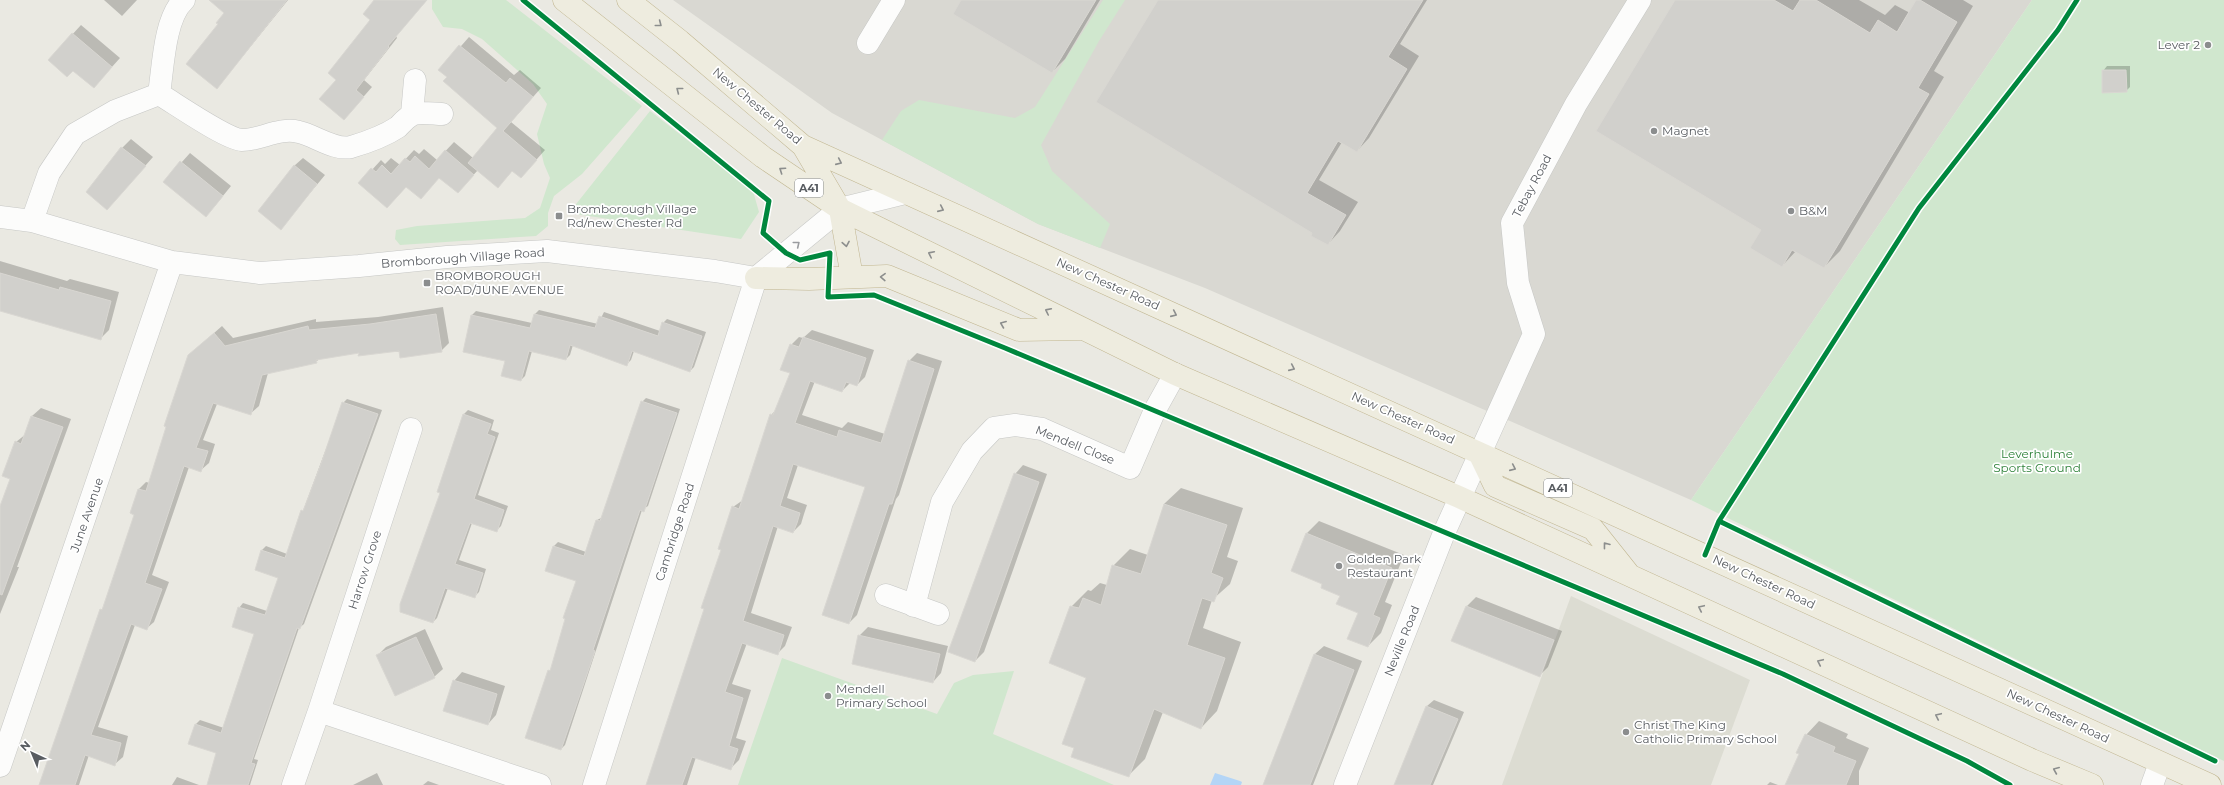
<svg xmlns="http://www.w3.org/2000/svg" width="2224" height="785" font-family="Montserrat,sans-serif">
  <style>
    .industrial { fill: #d9d8d2 }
    .education { fill: #dcdcd2 }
    .green { fill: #d0e7ce }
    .water { fill: #b4d5f6 }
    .shadow { fill: #0003 }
    .building { fill: #d1d0cc; stroke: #d9d7d2 }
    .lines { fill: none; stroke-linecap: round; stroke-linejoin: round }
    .minor-casing { stroke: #c6c7c5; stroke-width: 23 }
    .highway-casing { stroke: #c1b690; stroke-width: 23 }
    .minor { stroke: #fcfcfb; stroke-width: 22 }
    .highway { stroke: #eeecdf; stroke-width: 22 }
    .cycleway-casing { stroke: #fff; stroke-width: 8 }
    .cycleway { stroke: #00873e; stroke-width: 5 }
    .oneway { stroke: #8c8e8d }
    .oneway2 { stroke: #9a9c9f }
    .poi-dot { fill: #8b8d8e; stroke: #fff; stroke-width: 1.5 }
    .labels { text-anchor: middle; stroke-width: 3.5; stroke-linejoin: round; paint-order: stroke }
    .shield { fill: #fff; stroke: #8a8d90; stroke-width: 1 }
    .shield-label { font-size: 11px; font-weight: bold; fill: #585c61 }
    .poi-label { font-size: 12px; fill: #585c61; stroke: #fff; text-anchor: start }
    .street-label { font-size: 12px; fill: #585c61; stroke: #fff }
    .park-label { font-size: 12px; fill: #2f823a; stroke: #fff }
  </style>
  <rect width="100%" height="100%" fill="#eae9e2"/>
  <path class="industrial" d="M673 0H2032L1691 500 1205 288 1038 224 832 113Z"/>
  <path class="education" d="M1571 596 1750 680 1711 785H1502Z"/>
  <path class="green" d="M432 0H506L642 106 582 174 554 196 548 213V226L536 236 400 245 395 239 396 230 417 226 525 218 540 208 550 178 544 164 537 134 547 104 533 84 482 39 462 29 443 27 432 9Z
    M1103 0H1125L1099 41 1041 145 1052 171 1110 224 1100 248 1038 224 882 140 901 111 919 100 1015 118 1035 107Z
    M2032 0H2224V761L1691 500Z
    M650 111 753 191 759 212 741 239 569 213Z
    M782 658 937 714 954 683 973 675 1014 671 993 734 1114 785H738Z"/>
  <path class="water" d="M1215 773 1240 781 1242 782 1241 785H1210Z"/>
  <path class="shadow" d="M104 0H137L122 16Z
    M236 0H288L217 88 220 24Z
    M375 0H427L396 36 397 38 364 80 372 87 344 119Z
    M962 0H1100L1065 59 1052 72Z
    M1159 0H1427L1400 44 1419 56 1369 138 1357 151 1342 142 1319 180 1358 202 1340 231 1328 244 1314 232Z
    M1676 0H1859L1885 15 1895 5 1910 13 1918 0H1963L1973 6 1934 71 1944 77 1840 251 1824 267 1796 251 1782 266 1763 229Z
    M81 25 120 58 94 87 73 70 49 60Z
    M469 37 514 75 520 70 541 88 511 122 545 150 521 177 513 170 506 178 478 170 466 183 440 177 407 186 387 207 360 183 381 160 385 164 391 158 400 165 414 150 419 154 424 149 437 160 454 142 473 158 498 128 440 70Z
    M2107 66H2130V87L2126 91 2103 71Z
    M131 139 153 157 107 209 122 148Z
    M190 153 231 186 214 207 164 182Z
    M303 158 325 175 281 228 294 166Z
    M0 261 67 281 70 279 119 292 109 330 100 339 0 310Z
    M443 307 449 343 441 351 361 352 319 359 316 362 268 373 259 406 251 413 217 404 203 440 215 444 209 463 201 470 189 467 152 575 169 582 154 622 146 629 135 625 98 727 128 736 123 757 115 764 89 755 79 785H41L101 610 104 607 135 514 138 490 146 482 150 483 197 348 222 326 233 338 316 319V322L378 317Z
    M539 310 598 324 604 312 660 331 663 323 667 319 706 332 694 367 690 371 634 351 631 360 627 364 573 345 570 355 566 359 532 351 525 376 521 380 472 315 476 311 532 323 535 314Z
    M812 330 874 350 865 377 857 385 850 383 842 391 815 381 802 415 842 428 848 422 885 434 909 361 917 353 942 361 899 495 896 499 857 615 849 623 866 486 798 465 787 498 807 505 804 514 801 524 793 532 778 526 751 613 792 627 785 646 777 654 747 643 732 684 751 690 736 738 746 741 739 760 731 768 696 757 687 785H647L705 609 733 507 743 500 771 415 777 409 792 373 791 345 799 337 803 338Z
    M646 398 680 409 648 506 642 510 565 745 561 749 527 737 549 671 552 668 577 580 554 546 558 542 586 552 597 520 603 517 642 402Z
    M347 399 382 410 304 624 299 628 254 759 258 760 250 785H208L217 753 190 743 196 724 200 720 224 728 256 634 239 608 243 603 267 611 279 577 262 550 266 546 287 554 343 403Z
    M41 408 71 419 17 567H19L0 614V509L11 479 16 442 26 434 32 416Z
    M468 410 494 420 491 430 499 433 478 495 508 506 501 526 497 530 472 523 459 560 486 569 479 592 475 596 448 588 437 618 433 622 441 492 438 491 464 414Z
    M1023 465 1047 474 984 652 975 661 1015 474Z
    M1181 488 1243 508 1227 557 1238 561 1230 584 1212 600 1203 628 1241 642 1217 711 1201 728 1163 712 1145 759 1129 775 1075 748 1088 677 1071 607 1088 590 1091 591 1100 583 1107 585 1113 566 1130 549 1148 555 1164 504Z
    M1319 521 1404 555 1385 602 1392 605 1381 633 1368 646 1359 612 1341 595 1324 584 1306 534Z
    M1476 597 1562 631 1548 667 1539 676 1453 641 1467 606Z
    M868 627 948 646 941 673 933 682 859 636Z
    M425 629 443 669 434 677 378 655 386 647Z
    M1324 646 1362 661 1313 785H1263L1315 654Z
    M462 672 505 686 496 715 488 724 454 681Z
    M1434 700 1464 712 1433 785H1396L1427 706Z
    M1819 721 1848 734 1846 738 1869 748 1859 771V785H1786L1800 754 1806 735Z
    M377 773 383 785H353Z
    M177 777 199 785H172Z
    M428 781 439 785H423Z
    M1770 782 1778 785H1767Z"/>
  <path class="building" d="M209 0H287L217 89 186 64 218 24 216 23 224 13Z
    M374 0H427L388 46 389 47 356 90 364 97 344 120 319 99 336 80 328 73 370 20 363 14Z
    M961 0H1096L1052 73 953 14Z
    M1158 0H1423L1388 57 1407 69 1357 152 1338 141 1307 193 1346 215 1328 245 1311 236 1312 233 1096 102Z
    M1675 0H1774L1793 11 1800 0H1816L1870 33 1878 20 1897 32 1916 0H1920L1957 22 1918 88 1929 94 1824 268 1792 250 1782 267 1750 248 1761 230 1596 131Z
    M72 33 112 67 94 88 73 71 67 77 48 60Z
    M459 45 506 83 510 78 533 97 503 131 537 160 521 178 512 171 498 188 468 163 497 128 443 81 447 77 438 70Z
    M2102 70H2126L2127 92 2102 93Z
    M121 147 146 166 107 210 86 192Z
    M445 150 474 175 458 193 439 178 421 199 406 187 387 208 358 183 371 168 376 172 382 165 391 174 405 158 410 162 415 156 429 169Z
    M180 161 223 196 206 217 163 182Z
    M294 165 317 184 281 230 258 211Z
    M0 273 59 290 60 287 111 301 101 340 0 311Z
    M436 314 442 352 400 358 399 351 358 356 359 353 316 360 317 363 262 375 251 415 213 403 196 448 208 451 201 472 184 466 145 583 162 589 147 630 131 624 91 735 121 743 115 766 85 755 75 785H39L100 609 102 610 134 515 130 513 138 489 146 491 166 427 164 426 188 355 214 333 225 346 308 326 309 330 370 324Z
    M534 314 595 328 599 316 658 336 662 322 702 336 690 372 632 351 627 366 570 345 566 360 529 351 521 381 501 376 505 361 463 352 471 315 530 328Z
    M803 337 866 358 857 386 846 382 842 392 810 381 795 423 837 437 839 430 881 443 908 360 934 369 892 504H889L849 624 822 615 865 487 793 464 780 506 800 513 797 523 793 533 773 526 743 621 784 635 778 655 742 643 725 692 743 698 729 746 738 749 731 770 692 757 682 785H646L704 609 701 608 721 550 718 549 732 506 739 509 770 414 773 415 790 373 780 370 790 344 799 347Z
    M641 401 677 413 644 512 640 510 626 551 593 650 595 651 561 750 525 738 548 670 550 671 565 619 563 618 576 581 545 571 553 546 584 556 596 520 600 521Z
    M342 402 378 414 300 629 297 628 251 763 255 764 248 785H207L216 753 188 744 195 724 221 733 254 634 232 627 238 607 265 615 278 578 255 570 261 550 285 558 301 510 303 511 322 461Z
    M463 414 491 424 487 434 495 437 474 499 504 510 497 532 470 523 455 564 483 573 475 598 445 588 433 623 400 612V604L440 493 437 492Z
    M31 416 63 427 2 595 0 594V506L10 479 2 476 15 441 21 444Z
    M1014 473 1039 482 975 662 948 652Z
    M1164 504 1227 525 1211 573 1223 578 1214 602 1202 598 1187 645 1225 658 1201 729 1154 709 1129 777 1071 757 1074 748 1062 744 1086 678 1049 663 1070 606 1079 608 1083 598 1101 605 1112 565 1141 574Z
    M1306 533 1392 568 1373 615 1380 618 1368 647 1347 639 1358 613 1336 604 1340 596 1321 588 1322 584 1291 571Z
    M1466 606 1554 640 1540 677 1451 641Z
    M858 635 940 654 933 683 852 664Z
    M416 637 435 678 395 696 376 655Z
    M1314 654 1354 670 1325 747 1310 785H1263Z
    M453 680 497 694 488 725 443 711Z
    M1426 706 1458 719 1430 785H1394Z
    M1805 734 1835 747 1833 752 1856 761 1846 785H1785L1799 754 1796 753Z"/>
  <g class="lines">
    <g class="minor-casing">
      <path id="minor" d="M868 43 894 0
        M159 94C163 69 164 18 184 0
        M412 114 415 80
        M0 217 32 221 172 262 260 273 359 266 447 257 547 251 715 271 756 278 840 209 905 193
        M32 221 49 173 75 134 115 111 159 94C176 104 226 139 242 140 261 140 279 127 299 132 314 135 335 151 351 147 368 142 383 137 398 127 402 123 407 117 412 115 419 111 434 114 442 114
        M411 429 319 711 540 785
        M886 595 938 614
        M914 606 942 502 972 451 994 428 1015 425 1042 429 1130 468 1155 410 1175 374
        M0 766 172 262
        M293 785 319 711
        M594 785 756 278
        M1345 785 1444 533 1534 334 1518 283 1512 223 1576 104 1640 0
        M2152 785 2160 763"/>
    </g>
    <g class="highway-casing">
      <path id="highway" d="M564 0 763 157 840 209 1175 374 1459 497 2032 760 2092 785
        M628 0 680 41 803 146 2210 785
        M803 146 840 209 852 277
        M756 278 809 279 887 276 1019 330 1080 329
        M1479 453 1495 486 1593 529 1628 573"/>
    </g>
    <use href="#minor" class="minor"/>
    <use href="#highway" class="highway"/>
    <g class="cycleway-casing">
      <path id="cycleway" d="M523 0 769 201 763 233 786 253 800 260 830 253 828 297 874 295 1005 348 1783 674 1967 761 2010 785
        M1719 521 2215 761
        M1705 555 1719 521 1919 208 2058 30 2077 0"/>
    </g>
    <use href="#cycleway" class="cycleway"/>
  </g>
  <defs><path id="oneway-chevron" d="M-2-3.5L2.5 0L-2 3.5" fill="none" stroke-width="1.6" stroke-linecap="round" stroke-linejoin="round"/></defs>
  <g class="oneway">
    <use href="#oneway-chevron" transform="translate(659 24) rotate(38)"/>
    <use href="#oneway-chevron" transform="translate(679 90) rotate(-142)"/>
    <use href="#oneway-chevron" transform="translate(839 162) rotate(24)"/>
    <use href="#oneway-chevron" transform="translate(782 170) rotate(-146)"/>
    <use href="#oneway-chevron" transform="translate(941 209) rotate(24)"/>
    <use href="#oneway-chevron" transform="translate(846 244) rotate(80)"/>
    <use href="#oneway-chevron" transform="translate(931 254) rotate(-154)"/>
    <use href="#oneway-chevron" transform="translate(883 277) rotate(-178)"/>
    <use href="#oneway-chevron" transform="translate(1048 311) rotate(-154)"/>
    <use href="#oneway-chevron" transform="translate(1174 314) rotate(24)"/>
    <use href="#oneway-chevron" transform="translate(1003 324) rotate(-158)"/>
    <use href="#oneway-chevron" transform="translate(1292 368) rotate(24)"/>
    <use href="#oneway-chevron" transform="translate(1513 468) rotate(24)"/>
    <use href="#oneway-chevron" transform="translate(1606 545) rotate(-128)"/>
    <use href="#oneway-chevron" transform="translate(1701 608) rotate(-155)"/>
    <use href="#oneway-chevron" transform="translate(1820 662) rotate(-155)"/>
    <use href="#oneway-chevron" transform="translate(1938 716) rotate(-155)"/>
    <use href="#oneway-chevron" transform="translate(2056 770) rotate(-157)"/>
  </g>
  <use class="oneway2" href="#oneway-chevron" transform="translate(797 244) rotate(-39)"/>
  <g class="poi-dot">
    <circle cx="2208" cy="45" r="4"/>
    <circle cx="1654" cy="131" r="4"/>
    <circle cx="1791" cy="211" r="4"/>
    <rect x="555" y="212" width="8" height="8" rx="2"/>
    <rect x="423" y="279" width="8" height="8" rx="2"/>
    <circle cx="1339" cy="566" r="4"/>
    <circle cx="828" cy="696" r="4"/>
    <circle cx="1626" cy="732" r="4"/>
  </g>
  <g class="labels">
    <g class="shield">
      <rect x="795" y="179" width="28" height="18" rx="3"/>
      <rect x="1544" y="479" width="28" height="18" rx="3"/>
    </g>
    <g class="shield-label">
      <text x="809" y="192">A41</text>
      <text x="1558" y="492">A41</text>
    </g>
    <g class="poi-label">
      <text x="2200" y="49" text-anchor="end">Lever 2</text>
      <text x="1662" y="135">Magnet</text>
      <text x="567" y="213">Bromborough Village<tspan x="567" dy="14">Rd/new Chester Rd</tspan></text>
      <text x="1799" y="215">B&amp;M</text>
      <text x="435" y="280">BROMBOROUGH<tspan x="435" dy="14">ROAD/JUNE AVENUE</tspan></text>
      <text x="1347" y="563">Golden Park<tspan x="1347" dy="14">Restaurant</tspan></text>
      <text x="836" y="693">Mendell<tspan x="836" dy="14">Primary School</tspan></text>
      <text x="1634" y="729">Christ The King<tspan x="1634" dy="14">Catholic Primary School</tspan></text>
    </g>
    <g class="street-label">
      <text transform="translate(757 106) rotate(40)" y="4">New Chester Road</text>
      <text transform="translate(1532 186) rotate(-62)" y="4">Tebay Road</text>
      <text transform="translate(463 258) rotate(-4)" y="4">Bromborough Village Road</text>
      <text transform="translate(1108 284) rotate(24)" y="4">New Chester Road</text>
      <text transform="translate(1403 418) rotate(24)" y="4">New Chester Road</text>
      <text transform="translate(1075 445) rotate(22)" y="4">Mendell Close</text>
      <text transform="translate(87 515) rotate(-71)" y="4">June Avenue</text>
      <text transform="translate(675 532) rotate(-72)" y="4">Cambridge Road</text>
      <text transform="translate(365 570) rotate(-72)" y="4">Harrow Grove</text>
      <text transform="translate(1764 582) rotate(25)" y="4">New Chester Road</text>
      <text transform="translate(1402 641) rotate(-68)" y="4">Neville Road</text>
      <text transform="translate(2058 716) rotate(25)" y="4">New Chester Road</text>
    </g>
    <g class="park-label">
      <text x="2037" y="458">Leverhulme<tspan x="2037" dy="14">Sports Ground</tspan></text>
    </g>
  </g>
  <g transform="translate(32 753) rotate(316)" stroke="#ffffff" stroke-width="3" paint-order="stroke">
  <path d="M0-3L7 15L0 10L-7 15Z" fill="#585c61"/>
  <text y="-6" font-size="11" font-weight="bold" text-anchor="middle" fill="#585c61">N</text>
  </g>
</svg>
